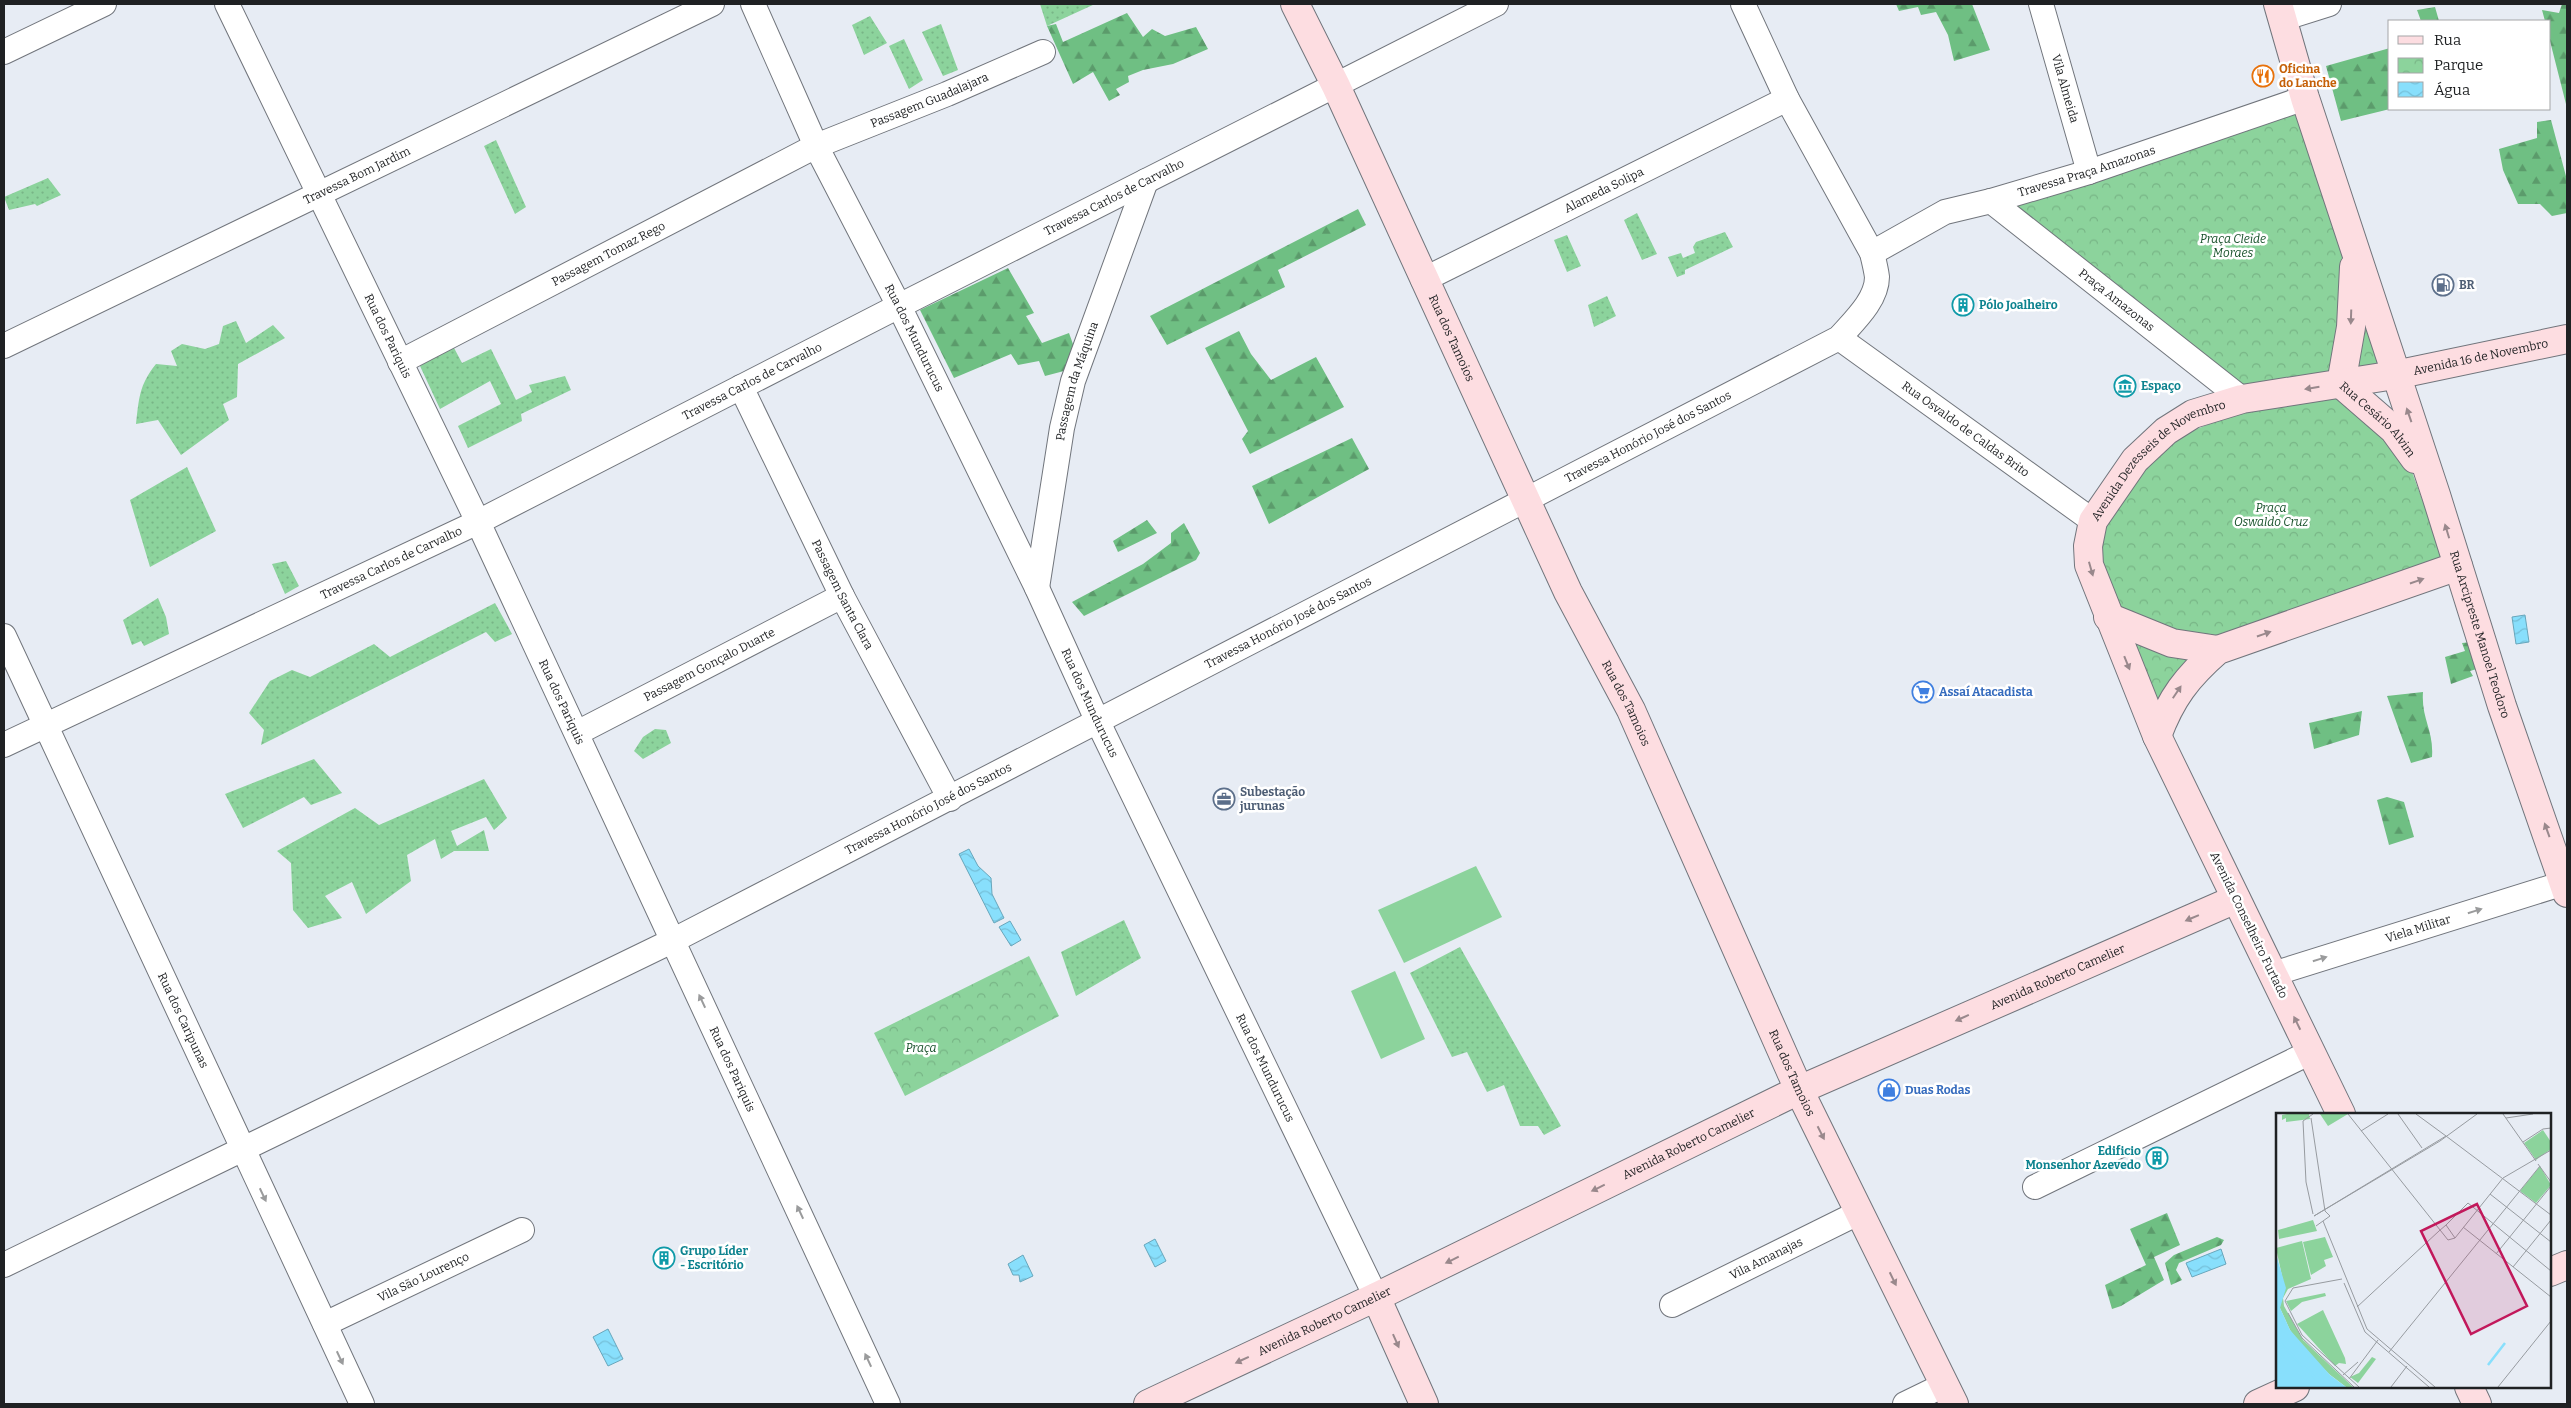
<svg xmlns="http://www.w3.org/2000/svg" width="2571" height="1408" font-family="Bitter,serif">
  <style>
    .grass { fill: url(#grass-dots) }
    .forest { fill: url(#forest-firs) }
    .park { fill: url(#park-crowns) }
    .pitch { fill: #8cd39c }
    .water { fill: url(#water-waves); stroke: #68a6bb }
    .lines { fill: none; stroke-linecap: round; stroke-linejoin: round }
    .street-casing { stroke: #71757c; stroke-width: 26 }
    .secondary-casing { stroke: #71757c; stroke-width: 30 }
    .street { stroke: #fff; stroke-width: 24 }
    .secondary { stroke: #fddde1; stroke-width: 28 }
    .oneway { fill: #99888c }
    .oneway2 { fill: #9a9b9c }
    .labels { text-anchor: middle; stroke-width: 5; stroke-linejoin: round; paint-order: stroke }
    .food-label { font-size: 12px; font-weight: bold; fill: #c56008; stroke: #fff; text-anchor: start }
    .street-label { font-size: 12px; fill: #1f2123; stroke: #fff }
    .park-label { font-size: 12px; font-style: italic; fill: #17512a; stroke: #fff }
    .service-label { font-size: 12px; font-weight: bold; fill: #4e5e75; stroke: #fff; text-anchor: start }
    .culture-label { font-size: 12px; font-weight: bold; fill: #0d838f; stroke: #fff; text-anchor: start }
    .shop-label { font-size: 12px; font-weight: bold; fill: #366cbe; stroke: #fff; text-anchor: start }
    .inset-river { fill: none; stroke: #88dffc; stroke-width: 2.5 }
    .inset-road { fill: none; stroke: #979ba0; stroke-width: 1 }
    .view { fill: #c2185b; fill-opacity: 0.15; stroke: #c2185b; stroke-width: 2.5 }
    .inset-edge { fill: none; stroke: #1f2123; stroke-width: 2.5 }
  </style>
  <defs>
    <pattern id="grass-dots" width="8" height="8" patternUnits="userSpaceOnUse" patternTransform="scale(1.25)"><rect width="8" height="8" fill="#8cd39c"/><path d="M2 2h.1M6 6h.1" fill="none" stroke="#78b586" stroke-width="1.8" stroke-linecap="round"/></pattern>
    <pattern id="forest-firs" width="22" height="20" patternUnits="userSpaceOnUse" patternTransform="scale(1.25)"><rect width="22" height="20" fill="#6fbf83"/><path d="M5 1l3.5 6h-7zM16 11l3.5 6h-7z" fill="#5b9b6b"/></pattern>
    <pattern id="park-crowns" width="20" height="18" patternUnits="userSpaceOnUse" patternTransform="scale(1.25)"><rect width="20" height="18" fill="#8cd39c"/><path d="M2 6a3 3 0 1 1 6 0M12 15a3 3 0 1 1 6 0" fill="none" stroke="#78b586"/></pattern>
    <pattern id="water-waves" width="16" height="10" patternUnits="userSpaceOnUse" patternTransform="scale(1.25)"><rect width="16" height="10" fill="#88dffc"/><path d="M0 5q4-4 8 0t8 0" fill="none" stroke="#75bfd8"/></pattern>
  </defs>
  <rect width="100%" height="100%" fill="#e7ecf4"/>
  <path class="grass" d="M1040 4H1095L1047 26Z
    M870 16 887 43 864 55 852 25Z
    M941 24 958 70 943 76 922 32Z
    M904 39 923 80 909 89 889 46Z
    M496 140 526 207 515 214 484 146Z
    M48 178 61 195 37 206 35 204 9 210 4 197Z
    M1637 213 1657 254 1642 260 1624 220Z
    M1725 232 1733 247 1685 270V274L1677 277 1668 257 1681 253 1683 258 1695 253 1693 247 1696 242Z
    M1567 235 1581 266 1567 272 1554 240Z
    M1607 296 1616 316 1594 327 1588 305Z
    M236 321 246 343 273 325 285 338 238 364 237 397 223 404 229 420 181 455 158 420 136 424C139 399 139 385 156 364L177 366 171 351 182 344 205 349 219 344 223 326Z
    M453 346 462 363 491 349 516 400 532 392 529 385 565 376 571 390 521 414 522 421 468 448 458 426 501 404 490 381 440 409 420 366Z
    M187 467 216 531 150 567 130 500Z
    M286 561 299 586 285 594 272 564Z
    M158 598 166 617 169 634 144 646 141 641 132 645 123 620Z
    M495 603 512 634 495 642 486 632 261 745 264 730 249 713 270 681 292 670 310 677 374 644 390 657Z
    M655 729 666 730 671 743 643 759 634 751 643 737Z
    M314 759 342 793 311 805 304 797 243 828 225 794Z
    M484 779 507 818 494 830 486 817 451 831 457 846 484 830 489 851H454L441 859 435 839 407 855 411 881 366 914 352 882 325 896 342 918 308 928 293 910 291 863 277 851 355 808 379 825Z
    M1124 920 1141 958 1076 996 1061 952Z
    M1460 947 1561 1126 1544 1135 1538 1126H1520L1504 1085 1487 1092 1467 1052 1452 1057 1410 973Z"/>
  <path class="forest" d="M1896 4H1972L1990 50 1954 61 1948 35 1936 12 1921 15 1918 7 1899 11Z
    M2562 4H2567V108L2550 41V21H2545L2542 10 2559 13Z
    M2435 7 2439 21H2421L2417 10Z
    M1127 13 1143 37 1152 29 1165 36 1196 27 1208 49 1173 64 1143 70 1128 76 1129 82 1116 89 1120 95 1109 101 1093 72 1073 84 1047 26 1056 24 1063 42Z
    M2390 48V109L2341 121 2326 66Z
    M2551 120 2567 180V213L2552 216 2540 204H2518L2503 170 2499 149 2537 138V122Z
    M1358 209 1366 225 1278 270 1285 287 1167 345 1150 316Z
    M1008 268 1034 313 1026 316 1042 343 1069 333 1074 347 1064 371 1045 376 1039 361 1018 365 1011 354 954 378 920 310Z
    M1239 331 1251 354 1271 380 1316 357 1344 407 1250 454 1242 439 1248 431 1205 348Z
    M1352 438 1369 469 1269 524 1252 486Z
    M1147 520 1157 533 1118 552 1113 541Z
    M1184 523 1200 553 1196 560 1084 616 1072 602 1143 564 1171 543V533Z
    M2472 642 2480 668 2470 671 2473 676 2451 684 2445 657 2465 651 2462 643Z
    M2423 692C2421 719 2434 730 2432 757L2411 763 2387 696Z
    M2362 711 2359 735 2314 749 2309 723Z
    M2387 797 2404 802 2414 837 2389 845 2377 800Z
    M2167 1213 2180 1245 2154 1257 2164 1280 2121 1306 2112 1309 2105 1285 2146 1265 2130 1229Z
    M2217 1237 2224 1240 2221 1245 2179 1263 2176 1270 2182 1280 2171 1285 2165 1263 2174 1255Z"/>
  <path class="park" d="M2305 98 2395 370 2242 399 1991 201Z
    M2335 392 2408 461 2448 570 2216 647 2160 721 2099 564 2102 527 2120 496 2170 440 2246 409Z
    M1029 956 1059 1016 905 1096 874 1033Z"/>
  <path class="pitch" d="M1476 866 1502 917 1404 963 1378 910Z
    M1395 971 1425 1039 1381 1059 1351 991Z"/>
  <path class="water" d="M2525 615 2529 642 2516 644 2512 617Z
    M969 849 978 866 991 878 992 894 1004 918 994 923 959 854Z
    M1010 921 1021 940 1011 946 999 927Z
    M1155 1239 1166 1261 1155 1267 1144 1245Z
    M2221 1249 2226 1264 2192 1277 2186 1263Z
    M1023 1255 1033 1276 1020 1282 1019 1275H1013L1008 1264Z
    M608 1329 623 1359 608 1366 593 1337Z"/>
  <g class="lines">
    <g class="street-casing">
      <g id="street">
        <path id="s1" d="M227 4 478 522 888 1404"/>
        <path id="s2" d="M753 4 816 146 899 306 1037 588 1097 720 1376 1297"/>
        <path id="s3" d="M2041 4 2089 172"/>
        <path d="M2282 19 2329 4"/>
        <path d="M4 52 104 4"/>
        <path id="s4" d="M1991 201 2242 399"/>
        <path id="s5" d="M1872 253 1945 212 1991 201 2089 172 2305 98"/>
        <path id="s6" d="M1423 280 1787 99"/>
        <path id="s7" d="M1839 338 2093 521"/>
        <path id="s8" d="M4 346 712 4"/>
        <path id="s9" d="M400 362 816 146 947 94 1043 52"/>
        <path id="s10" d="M741 387 842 596 950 799"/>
        <path id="s11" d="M1037 588 1062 428 1073 381 1146 181"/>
        <path id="s12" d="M4 636 362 1404"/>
        <path id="s13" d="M577 733 842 596"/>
        <path id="s14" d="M4 745 478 522 899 306 1496 4"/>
        <path id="s15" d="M2273 974 2564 883"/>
        <path d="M2035 1187 2311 1052"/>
        <path id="s16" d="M4 1265 674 940 1839 338C1854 321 1877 300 1877 277 1876 269 1874 261 1872 253L1787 99 1743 4"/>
        <path id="s17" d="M1672 1305 1860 1212"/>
        <path id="s18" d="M325 1324 522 1230"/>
        <path d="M1905 1404 1944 1385"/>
      </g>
    </g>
    <g class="secondary-casing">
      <g id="secondary">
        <path id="s19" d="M1295 4 1336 86 1568 592 1631 710 1799 1090 1954 1404"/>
        <path id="s20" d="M2278 4 2305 98 2436 495 2502 706 2567 893"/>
        <path id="s21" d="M2354 267 2351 327 2341 384 2394 430 2415 459"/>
        <path d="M2108 617 2172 643 2218 650"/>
        <path d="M2157 736C2171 698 2187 677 2218 650L2458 566"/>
        <path id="s22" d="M2341 1114 2157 736 2089 565 2088 546 2093 521 2135 460 2166 431 2193 414 2242 399 2395 375 2567 339"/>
        <path d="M2550 1272 2567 1265"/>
        <path d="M1376 1297 1424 1404"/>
        <path d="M2469 1387 2477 1404"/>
        <path id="s23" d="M1148 1404 1376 1297 1799 1090 2236 899"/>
        <path d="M2258 1404 2295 1387"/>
      </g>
    </g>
    <use href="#street" class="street"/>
    <use href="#secondary" class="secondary"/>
  </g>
  <defs><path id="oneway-solid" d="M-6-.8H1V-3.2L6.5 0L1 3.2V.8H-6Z" transform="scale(1.25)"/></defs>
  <g class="oneway">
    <use href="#oneway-solid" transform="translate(2351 317) rotate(92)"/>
    <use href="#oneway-solid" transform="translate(2312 388) rotate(171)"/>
    <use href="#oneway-solid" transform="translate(2409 415) rotate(-109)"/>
    <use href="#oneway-solid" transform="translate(2447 531) rotate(-107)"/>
    <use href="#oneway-solid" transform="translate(2091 569) rotate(74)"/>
    <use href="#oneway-solid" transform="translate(2417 581) rotate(-19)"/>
    <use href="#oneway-solid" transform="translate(2264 634) rotate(-19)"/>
    <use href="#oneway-solid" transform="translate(2127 663) rotate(68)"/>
    <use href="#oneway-solid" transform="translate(2177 692) rotate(-56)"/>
    <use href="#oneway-solid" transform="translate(2547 830) rotate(-110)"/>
    <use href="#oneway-solid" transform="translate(2192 918) rotate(157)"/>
    <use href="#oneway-solid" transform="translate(1962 1018) rotate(156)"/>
    <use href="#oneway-solid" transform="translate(2297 1023) rotate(-116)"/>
    <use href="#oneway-solid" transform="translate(1821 1133) rotate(63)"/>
    <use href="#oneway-solid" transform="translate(1598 1188) rotate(154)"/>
    <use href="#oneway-solid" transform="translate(1452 1260) rotate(154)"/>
    <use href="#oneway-solid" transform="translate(1893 1279) rotate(64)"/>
    <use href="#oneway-solid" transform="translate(1396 1341) rotate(66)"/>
    <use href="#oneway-solid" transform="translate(1242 1360) rotate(155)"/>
  </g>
  <g class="oneway2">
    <use href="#oneway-solid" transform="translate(2475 911) rotate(-17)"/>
    <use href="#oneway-solid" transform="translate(2320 959) rotate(-17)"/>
    <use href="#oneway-solid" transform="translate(702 1001) rotate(-115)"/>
    <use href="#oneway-solid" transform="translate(263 1195) rotate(65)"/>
    <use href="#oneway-solid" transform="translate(800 1212) rotate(-115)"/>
    <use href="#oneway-solid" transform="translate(340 1358) rotate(65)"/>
    <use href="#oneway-solid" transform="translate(868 1360) rotate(-115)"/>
  </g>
  <defs>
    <g id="restaurant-ring" transform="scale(1.125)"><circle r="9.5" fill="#fff" stroke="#e8710a" stroke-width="1.5"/><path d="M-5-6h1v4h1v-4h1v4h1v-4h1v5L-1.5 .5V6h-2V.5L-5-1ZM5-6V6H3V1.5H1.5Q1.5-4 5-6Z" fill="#e8710a"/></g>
    <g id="fuel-ring" transform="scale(1.125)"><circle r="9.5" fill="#fff" stroke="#5c6f8a" stroke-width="1.5"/><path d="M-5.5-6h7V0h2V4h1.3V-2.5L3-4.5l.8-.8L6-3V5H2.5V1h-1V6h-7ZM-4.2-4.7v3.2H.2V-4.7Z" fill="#5c6f8a"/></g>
    <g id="building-ring" transform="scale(1.125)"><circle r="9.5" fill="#fff" stroke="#0f9aa8" stroke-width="1.5"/><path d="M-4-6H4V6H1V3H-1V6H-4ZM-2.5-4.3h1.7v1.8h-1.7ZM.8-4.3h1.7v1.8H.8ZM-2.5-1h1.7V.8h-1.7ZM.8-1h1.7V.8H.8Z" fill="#0f9aa8"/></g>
    <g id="museum-ring" transform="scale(1.125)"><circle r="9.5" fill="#fff" stroke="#0f9aa8" stroke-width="1.5"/><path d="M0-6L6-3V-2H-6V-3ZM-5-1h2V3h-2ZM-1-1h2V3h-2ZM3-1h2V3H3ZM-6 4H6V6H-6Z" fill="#0f9aa8"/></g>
    <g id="supermarket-ring" transform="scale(1.125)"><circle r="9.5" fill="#fff" stroke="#3f7fe0" stroke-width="1.5"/><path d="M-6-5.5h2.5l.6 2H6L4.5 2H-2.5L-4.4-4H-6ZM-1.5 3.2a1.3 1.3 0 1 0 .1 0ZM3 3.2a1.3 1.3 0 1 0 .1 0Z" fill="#3f7fe0"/></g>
    <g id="office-ring" transform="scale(1.125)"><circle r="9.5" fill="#fff" stroke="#5c6f8a" stroke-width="1.5"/><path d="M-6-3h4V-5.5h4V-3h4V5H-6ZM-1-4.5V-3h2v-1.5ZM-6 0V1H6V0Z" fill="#5c6f8a"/></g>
    <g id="shop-ring" transform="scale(1.125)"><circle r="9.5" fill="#fff" stroke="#3f7fe0" stroke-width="1.5"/><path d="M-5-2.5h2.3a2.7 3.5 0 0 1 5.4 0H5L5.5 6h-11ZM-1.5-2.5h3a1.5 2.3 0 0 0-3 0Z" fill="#3f7fe0"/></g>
  </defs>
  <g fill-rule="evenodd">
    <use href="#restaurant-ring" x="2263" y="76"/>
    <use href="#fuel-ring" x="2443" y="285"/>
    <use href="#building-ring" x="1963" y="305"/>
    <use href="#museum-ring" x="2125" y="386"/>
    <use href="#supermarket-ring" x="1923" y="692"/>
    <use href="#office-ring" x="1224" y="799"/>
    <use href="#shop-ring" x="1889" y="1090"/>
    <use href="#building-ring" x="2157" y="1158"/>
    <use href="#building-ring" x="664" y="1258"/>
  </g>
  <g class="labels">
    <g class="food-label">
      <text x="2279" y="73">Oficina<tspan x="2279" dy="14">do Lanche</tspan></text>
    </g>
    <g class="street-label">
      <text dy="4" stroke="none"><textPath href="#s3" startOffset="88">Vila Almeida</textPath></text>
      <text dy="4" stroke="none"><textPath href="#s9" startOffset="591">Passagem Guadalajara</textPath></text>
      <text dy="4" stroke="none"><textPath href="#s5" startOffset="231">Travessa Praça Amazonas</textPath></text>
      <text dy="4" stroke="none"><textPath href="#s8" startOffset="392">Travessa Bom Jardim</textPath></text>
      <text dy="4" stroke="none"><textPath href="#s6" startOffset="202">Alameda Solipa</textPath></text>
      <text dy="4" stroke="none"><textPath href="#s14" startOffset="1238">Travessa Carlos de Carvalho</textPath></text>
      <text dy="4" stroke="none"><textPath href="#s9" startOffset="235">Passagem Tomaz Rego</textPath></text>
      <text dy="4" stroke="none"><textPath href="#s4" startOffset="160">Praça Amazonas</textPath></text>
      <text dy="4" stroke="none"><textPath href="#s1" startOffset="369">Rua dos Pariquis</textPath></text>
      <text dy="4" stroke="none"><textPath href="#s2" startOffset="371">Rua dos Mundurucus</textPath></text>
      <text dy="4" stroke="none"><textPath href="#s19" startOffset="369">Rua dos Tamoios</textPath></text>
      <text dy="4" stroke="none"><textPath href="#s22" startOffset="1091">Avenida 16 de Novembro</textPath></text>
      <text dy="4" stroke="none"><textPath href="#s14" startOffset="832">Travessa Carlos de Carvalho</textPath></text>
      <text dy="4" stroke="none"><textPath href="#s11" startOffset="211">Passagem da Máquina</textPath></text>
      <text dy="4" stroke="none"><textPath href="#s21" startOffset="169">Rua Cesário Alvim</textPath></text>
      <text dy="4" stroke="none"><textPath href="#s7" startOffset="156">Rua Osvaldo de Caldas Brito</textPath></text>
      <text dy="4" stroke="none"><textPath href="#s16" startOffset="1841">Travessa Honório José dos Santos</textPath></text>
      <text dy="4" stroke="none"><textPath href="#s22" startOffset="741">Avenida Dezesseis de Novembro</textPath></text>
      <text dy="4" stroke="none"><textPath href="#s14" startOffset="428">Travessa Carlos de Carvalho</textPath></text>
      <text dy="4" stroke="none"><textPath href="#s10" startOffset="231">Passagem Santa Clara</textPath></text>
      <text dy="4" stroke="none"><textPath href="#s16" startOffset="1436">Travessa Honório José dos Santos</textPath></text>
      <text dy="4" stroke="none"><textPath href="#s20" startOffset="662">Rua Arcipreste Manoel Teodoro</textPath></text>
      <text dy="4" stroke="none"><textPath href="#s13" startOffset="149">Passagem Gonçalo Duarte</textPath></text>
      <text dy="4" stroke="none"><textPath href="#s1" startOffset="774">Rua dos Pariquis</textPath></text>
      <text dy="4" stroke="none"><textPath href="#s2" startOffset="776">Rua dos Mundurucus</textPath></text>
      <text dy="4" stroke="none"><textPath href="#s19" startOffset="774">Rua dos Tamoios</textPath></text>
      <text dy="4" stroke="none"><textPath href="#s16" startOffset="1031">Travessa Honório José dos Santos</textPath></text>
      <text transform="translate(2249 925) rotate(64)" y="4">Avenida Conselheiro Furtado</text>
      <text dy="4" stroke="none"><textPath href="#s15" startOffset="152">Viela Militar</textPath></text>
      <text dy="4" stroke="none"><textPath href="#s23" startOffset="1005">Avenida Roberto Camelier</textPath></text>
      <text dy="4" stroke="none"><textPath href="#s12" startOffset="424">Rua dos Caripunas</textPath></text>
      <text dy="4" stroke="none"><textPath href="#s2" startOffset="1181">Rua dos Mundurucus</textPath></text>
      <text dy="4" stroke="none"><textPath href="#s1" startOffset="1179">Rua dos Pariquis</textPath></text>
      <text dy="4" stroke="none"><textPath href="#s19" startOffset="1179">Rua dos Tamoios</textPath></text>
      <text dy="4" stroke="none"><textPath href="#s23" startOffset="600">Avenida Roberto Camelier</textPath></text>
      <text dy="4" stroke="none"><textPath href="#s17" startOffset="105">Vila Amanajas</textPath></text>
      <text dy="4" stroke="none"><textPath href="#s18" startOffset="109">Vila São Lourenço</textPath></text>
      <text dy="4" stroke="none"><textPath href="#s23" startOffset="195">Avenida Roberto Camelier</textPath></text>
    </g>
    <g class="park-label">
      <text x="2233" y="243">Praça Cleide<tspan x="2233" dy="14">Moraes</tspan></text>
      <text x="2271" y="512">Praça<tspan x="2271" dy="14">Oswaldo Cruz</tspan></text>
      <text x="921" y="1052">Praça</text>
    </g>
    <g class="service-label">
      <text x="2459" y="289">BR</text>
      <text x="1240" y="796">Subestação<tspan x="1240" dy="14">jurunas</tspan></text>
    </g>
    <g class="culture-label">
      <text x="1979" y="309">Pólo Joalheiro</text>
      <text x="2141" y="390">Espaço</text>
      <text x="2141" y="1155" text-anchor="end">Edificio<tspan x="2141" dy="14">Monsenhor Azevedo</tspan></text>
      <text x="680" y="1255">Grupo Líder<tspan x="680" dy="14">- Escritório</tspan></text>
    </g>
    <g class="shop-label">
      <text x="1939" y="696">Assaí Atacadista</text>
      <text x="1905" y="1094">Duas Rodas</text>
    </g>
  </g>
  <g transform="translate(2276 1113)">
    <rect width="275" height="275" fill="#e7ecf4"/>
    <path d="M37 107 41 118 3 126 2 117ZM49 124 57 144 48 147 50 153 35 162 27 129ZM49 180 50 183 26 189 15 198 10 188ZM47 197 69 245 70 251 63 250 59 253 21 211ZM96 244 100 246 82 270 74 264 83 260Z" fill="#8cd39c"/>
    <path d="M11 1H33L34 6 10 9V5L6 7V2ZM44 1H72L52 13ZM267 17 275 29V36L260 47 248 30ZM264 53 275 72 260 90 244 78ZM26 128 35 166 12 176 7 185 8 193 27 227 77 274H70L53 261 25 232 14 217 4 195V187L9 177 0 135Z" fill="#8cd39c"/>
    <path d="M0 141 10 175 4 195 14 217 54 262 70 274H0Z" fill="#88dffc"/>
    <path class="inset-river" d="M0 226 48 274M212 252 229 230"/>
    <path class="inset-road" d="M72 1 172 127 179 125 227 65 275 37M122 1 146 35M140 1 170 23M227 1 260 48M35 5 49 98 54 103 40 113M230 5 257 1M85 18 112 1M170 23 38 103 164 28 201 1M170 23 275 102M247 29 267 16 275 15M262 51 275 69M214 81 275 129M37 101 30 69 27 8 37 1M47 108 91 216 159 274M170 112 192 90 275 158M187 114 275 184M163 118 170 112 179 125M220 141 275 73M237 154 275 107M66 166 17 175 9 188 26 222 83 274M68 170 89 219 153 274M81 194 163 118M12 200 26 225 78 274M113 239 264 53M67 262 82 249M73 266 102 227M115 274 131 253M222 274 275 208"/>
    <path class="view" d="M201 91 251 193 195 221 145 118Z"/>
    <rect width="275" height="275" class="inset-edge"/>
  </g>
  <rect width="2571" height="1408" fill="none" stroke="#1f2123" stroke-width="10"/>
  <rect x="2388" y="20" width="162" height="90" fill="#ffffff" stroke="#a5a6a7"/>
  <rect x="2398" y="36" width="25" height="8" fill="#fddde1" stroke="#a5a6a7"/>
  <text x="2434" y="45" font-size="15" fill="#1f2123">Rua</text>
  <rect x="2398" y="58" width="25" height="15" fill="url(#park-crowns)" stroke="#a5a6a7"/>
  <text x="2434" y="70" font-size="15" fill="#1f2123">Parque</text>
  <rect x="2398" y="82" width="25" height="15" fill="url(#water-waves)" stroke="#a5a6a7"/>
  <text x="2434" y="95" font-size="15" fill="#1f2123">Água</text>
</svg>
